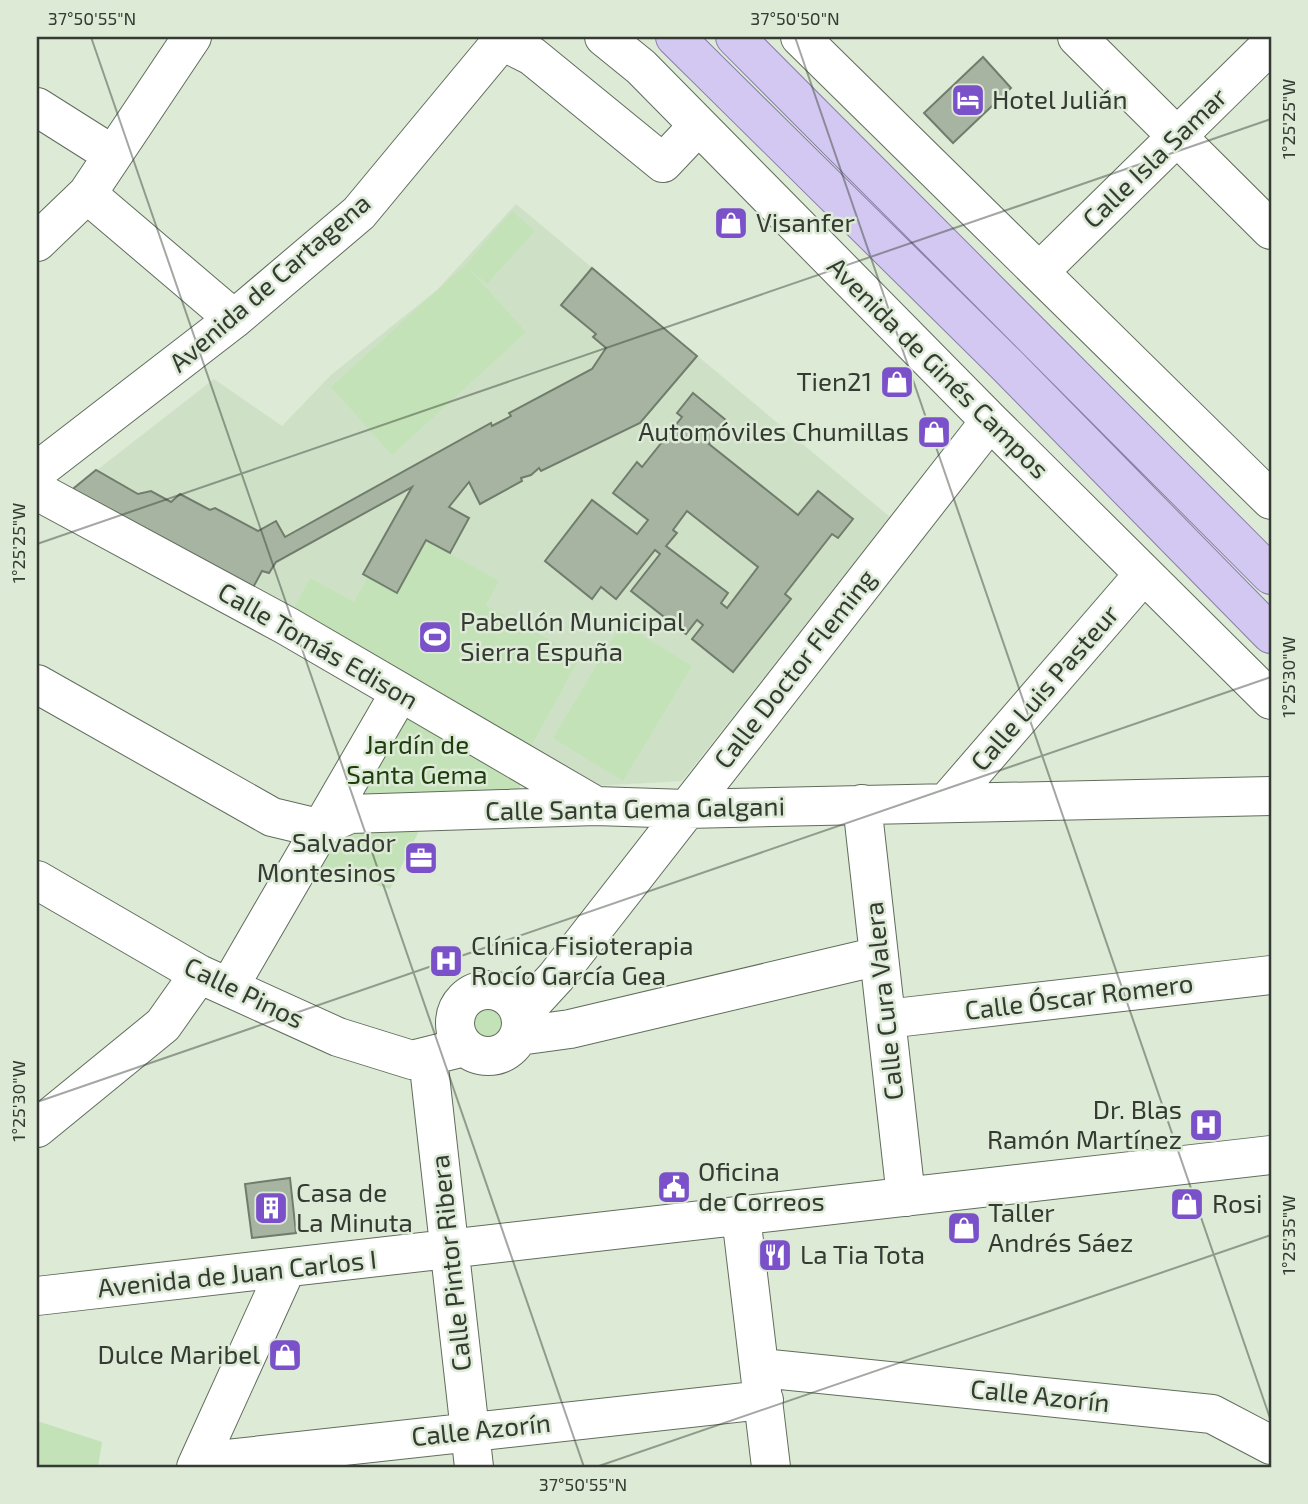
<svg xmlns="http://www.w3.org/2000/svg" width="1308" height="1504" font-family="'Exo 2',sans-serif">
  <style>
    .built { fill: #cee1c7 }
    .green { fill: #c3e2b7 }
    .building { fill: #a7b4a2; stroke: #707d6c; stroke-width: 2; fill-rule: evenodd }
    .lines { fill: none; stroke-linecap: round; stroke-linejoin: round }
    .minor-casing { stroke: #616d5c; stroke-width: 40 }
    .major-casing { stroke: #887fa8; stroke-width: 40 }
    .minor { stroke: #fff; stroke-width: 38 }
    .major { stroke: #d3c8f1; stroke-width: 38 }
    .ticks { fill: none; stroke: #353b33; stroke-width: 2; stroke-opacity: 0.45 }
    .labels { text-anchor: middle; stroke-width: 5; stroke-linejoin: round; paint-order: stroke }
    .poi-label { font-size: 26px; fill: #353b33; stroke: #dcead6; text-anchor: start }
    .street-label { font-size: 26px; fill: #353b33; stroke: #dcead6 }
    .park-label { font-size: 26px; fill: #1e3d0e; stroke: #dcead6 }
    .neatline { fill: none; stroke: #353b33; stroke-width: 2.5 }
    .ticks-label { font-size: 18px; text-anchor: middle; fill: #353b33 }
  </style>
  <rect width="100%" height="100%" fill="#dcead6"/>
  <path class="built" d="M516 204 890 517 682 781 594 786 530 749 581 656 486 605 498 581 426 540 397 593 289 618 75 501 74 488 214 379 282 426 331 375 437 290Z"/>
  <path class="green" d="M512 211 535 231 487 284 468 268 526 332 392 455 331 387 465 265Z
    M426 540 499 581 486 605 581 656 530 749 289 618 310 578 354 602 368 577 397 593Z
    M622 623 692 666 623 781 553 738Z
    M405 715 520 783V788L514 792 361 794Z
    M420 829 390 889 319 867 330 845 348 830Z
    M481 994H491L509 1003 506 1044C471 1068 436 1014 481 994Z
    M37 1421 102 1442 98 1467H37Z"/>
  <path class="building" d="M983 57 1011 88 953 143 924 113Z
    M592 268 697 356 640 423 541 471 539 468 531 475 521 478 522 481 480 504 469 482 449 507 469 518 450 553 426 540 397 593 363 574 412 487 276 562 269 573 262 571 249 595 75 501 74 488 96 470 138 494 151 491 171 502 180 494 210 510 215 508 258 531 276 521 285 537 491 423 492 426 511 416 509 413 592 369 606 348 593 337 596 334 561 305Z
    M693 393 727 421 709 444 798 515 818 491 853 519 838 538 832 534 785 594 791 599 733 672 692 639 703 625 697 620 686 634 631 591 660 554 655 550 616 599 601 587 592 599 545 561 592 500 637 534 648 520 613 493 637 462 642 467 682 417 677 413ZM687 511 758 567 727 608 721 603 728 593 666 546 677 533 673 530Z
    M290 1178 296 1233 252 1238 245 1184Z"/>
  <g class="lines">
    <g class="minor-casing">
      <path id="minor" d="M604 37 641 67 990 421 1271 700
        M800 37 1271 500
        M1077 37 1271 230
        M502 41 532 56 663 163 698 126
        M37 107 113 155
        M87 194 234 319
        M37 242 87 194 192 37
        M1039 272 1271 44
        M37 471 234 319 359 213 505 37
        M37 491 287 626 596 806
        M37 684 272 817 318 828 350 814 596 806 686 809 1271 796
        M946 803 1144 574
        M862 804 906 1197
        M37 880 199 974 338 1037 412 1060 464 1047
        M229 987 399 694
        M455 1023a33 33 0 1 1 66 0a33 33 0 1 1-66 0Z
        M521 1015 556 977 990 421
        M886 1019 1271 975
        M519 1036 570 1029 879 956
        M428 1058 474 1467
        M37 1128 163 1025 199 974
        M741 1216 771 1467
        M37 1296 1271 1155
        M761 1368 1212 1414 1271 1445
        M199 1462 764 1400
        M196 1467 286 1269"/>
    </g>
    <g class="major-casing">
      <path id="major" d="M675 37 1007 365 1271 634
        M735 37 1271 575"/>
    </g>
    <use href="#minor" class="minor"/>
    <use href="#major" class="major"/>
  </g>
  <path class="ticks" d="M91 37 584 1467M795 37 1271 1421M37 544 1271 119M37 1102 1271 677M596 1467 1271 1235"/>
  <defs>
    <g id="hotel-square" transform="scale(1.75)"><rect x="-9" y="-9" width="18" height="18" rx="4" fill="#7b51ca" stroke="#dcead6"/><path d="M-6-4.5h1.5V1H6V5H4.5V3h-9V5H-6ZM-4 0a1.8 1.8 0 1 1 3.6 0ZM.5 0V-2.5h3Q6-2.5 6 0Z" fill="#fff"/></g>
    <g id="shop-square" transform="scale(1.75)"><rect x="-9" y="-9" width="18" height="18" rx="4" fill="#7b51ca" stroke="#dcead6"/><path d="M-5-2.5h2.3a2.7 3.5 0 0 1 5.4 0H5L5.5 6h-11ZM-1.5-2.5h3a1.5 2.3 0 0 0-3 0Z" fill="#fff"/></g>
    <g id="stadium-square" transform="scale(1.75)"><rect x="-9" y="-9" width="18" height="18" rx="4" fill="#7b51ca" stroke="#dcead6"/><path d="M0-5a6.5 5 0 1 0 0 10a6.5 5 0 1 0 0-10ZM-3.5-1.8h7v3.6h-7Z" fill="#fff"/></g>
    <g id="office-square" transform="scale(1.75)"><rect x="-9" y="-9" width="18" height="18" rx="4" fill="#7b51ca" stroke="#dcead6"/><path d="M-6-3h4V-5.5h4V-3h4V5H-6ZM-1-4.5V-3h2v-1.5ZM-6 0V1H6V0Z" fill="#fff"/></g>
    <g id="hospital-square" transform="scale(1.75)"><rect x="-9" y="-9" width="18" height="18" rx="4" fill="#7b51ca" stroke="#dcead6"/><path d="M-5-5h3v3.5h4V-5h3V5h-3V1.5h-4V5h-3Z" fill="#fff"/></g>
    <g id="civic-square" transform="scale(1.75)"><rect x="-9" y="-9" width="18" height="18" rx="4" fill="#7b51ca" stroke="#dcead6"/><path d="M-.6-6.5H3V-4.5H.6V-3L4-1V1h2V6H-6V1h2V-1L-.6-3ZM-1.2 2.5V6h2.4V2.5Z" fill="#fff"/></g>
    <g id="building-square" transform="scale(1.75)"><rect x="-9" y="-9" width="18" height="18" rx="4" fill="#7b51ca" stroke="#dcead6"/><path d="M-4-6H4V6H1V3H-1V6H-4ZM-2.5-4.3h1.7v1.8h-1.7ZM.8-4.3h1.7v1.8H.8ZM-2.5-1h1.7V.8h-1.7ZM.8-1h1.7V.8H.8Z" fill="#fff"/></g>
    <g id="restaurant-square" transform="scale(1.75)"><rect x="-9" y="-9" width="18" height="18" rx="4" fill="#7b51ca" stroke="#dcead6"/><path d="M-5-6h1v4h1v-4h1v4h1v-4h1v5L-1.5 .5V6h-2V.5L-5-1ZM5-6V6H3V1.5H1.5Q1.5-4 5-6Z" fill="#fff"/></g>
  </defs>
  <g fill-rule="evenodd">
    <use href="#hotel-square" x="968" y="100"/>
    <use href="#shop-square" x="731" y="223"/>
    <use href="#shop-square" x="897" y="382"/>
    <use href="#shop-square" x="934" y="432"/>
    <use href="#stadium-square" x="435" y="637"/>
    <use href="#office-square" x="421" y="858"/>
    <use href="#hospital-square" x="446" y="961"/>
    <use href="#hospital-square" x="1206" y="1125"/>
    <use href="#civic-square" x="674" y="1187"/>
    <use href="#shop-square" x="1187" y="1204"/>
    <use href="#building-square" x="271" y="1208"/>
    <use href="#shop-square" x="964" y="1228"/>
    <use href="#restaurant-square" x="775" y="1255"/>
    <use href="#shop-square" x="285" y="1355"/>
  </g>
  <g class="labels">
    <g class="poi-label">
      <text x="992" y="109">Hotel Julián</text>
      <text x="756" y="232">Visanfer</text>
      <text x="872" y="391" text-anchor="end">Tien21</text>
      <text x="909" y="441" text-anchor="end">Automóviles Chumillas</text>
      <text x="460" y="631">Pabellón Municipal<tspan x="460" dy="30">Sierra Espuña</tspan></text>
      <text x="396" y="852" text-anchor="end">Salvador<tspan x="396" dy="30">Montesinos</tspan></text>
      <text x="471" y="955">Clínica Fisioterapia<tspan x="471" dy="30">Rocío García Gea</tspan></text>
      <text x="1182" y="1119" text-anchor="end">Dr. Blas<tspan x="1182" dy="30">Ramón Martínez</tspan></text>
      <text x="698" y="1181">Oficina<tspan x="698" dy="30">de Correos</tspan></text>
      <text x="296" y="1202">Casa de<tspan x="296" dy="30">La Minuta</tspan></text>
      <text x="1212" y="1213">Rosi</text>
      <text x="988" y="1222">Taller<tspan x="988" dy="30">Andrés Sáez</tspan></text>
      <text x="800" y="1264">La Tia Tota</text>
      <text x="260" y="1364" text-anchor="end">Dulce Maribel</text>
    </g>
    <g class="street-label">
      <text transform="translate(1155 158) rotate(-44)" y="9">Calle Isla Samar</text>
      <text transform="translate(270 283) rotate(-41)" y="9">Avenida de Cartagena</text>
      <text transform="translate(938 368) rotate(45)" y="9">Avenida de Ginés Campos</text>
      <text transform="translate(318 646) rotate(30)" y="9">Calle Tomás Edison</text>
      <text transform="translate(795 669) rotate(-52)" y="9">Calle Doctor Fleming</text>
      <text transform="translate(1045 688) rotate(-49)" y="9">Calle Luis Pasteur</text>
      <text transform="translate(635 809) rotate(-1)" y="9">Calle Santa Gema Galgani</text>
      <text transform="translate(244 993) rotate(26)" y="9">Calle Pinos</text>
      <text transform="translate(1079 997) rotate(-7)" y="9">Calle Óscar Romero</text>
      <text transform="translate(884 1001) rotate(-96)" y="9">Calle Cura Valera</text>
      <text transform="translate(451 1263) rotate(-96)" y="9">Calle Pintor Ribera</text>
      <text transform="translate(237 1274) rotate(-6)" y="9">Avenida de Juan Carlos I</text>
      <text transform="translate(1040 1396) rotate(6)" y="9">Calle Azorín</text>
      <text transform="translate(481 1430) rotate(-6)" y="9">Calle Azorín</text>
    </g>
    <g class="park-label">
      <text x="417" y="754">Jardín de<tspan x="417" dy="30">Santa Gema</tspan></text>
    </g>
  </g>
  <rect width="1308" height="1504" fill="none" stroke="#dcead6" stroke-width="77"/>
  <rect x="38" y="38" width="1232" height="1428" class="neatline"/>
  <g class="ticks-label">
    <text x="92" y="25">37°50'55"N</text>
    <text x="795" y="25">37°50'50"N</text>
    <text transform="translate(1289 119) rotate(-90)" y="6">1°25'25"W</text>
    <text transform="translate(19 543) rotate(-90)" y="6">1°25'25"W</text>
    <text transform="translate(1289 677) rotate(-90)" y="6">1°25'30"W</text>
    <text transform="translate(19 1101) rotate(-90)" y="6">1°25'30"W</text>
    <text transform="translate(1289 1235) rotate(-90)" y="6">1°25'35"W</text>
    <text x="583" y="1491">37°50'55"N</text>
  </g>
</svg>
